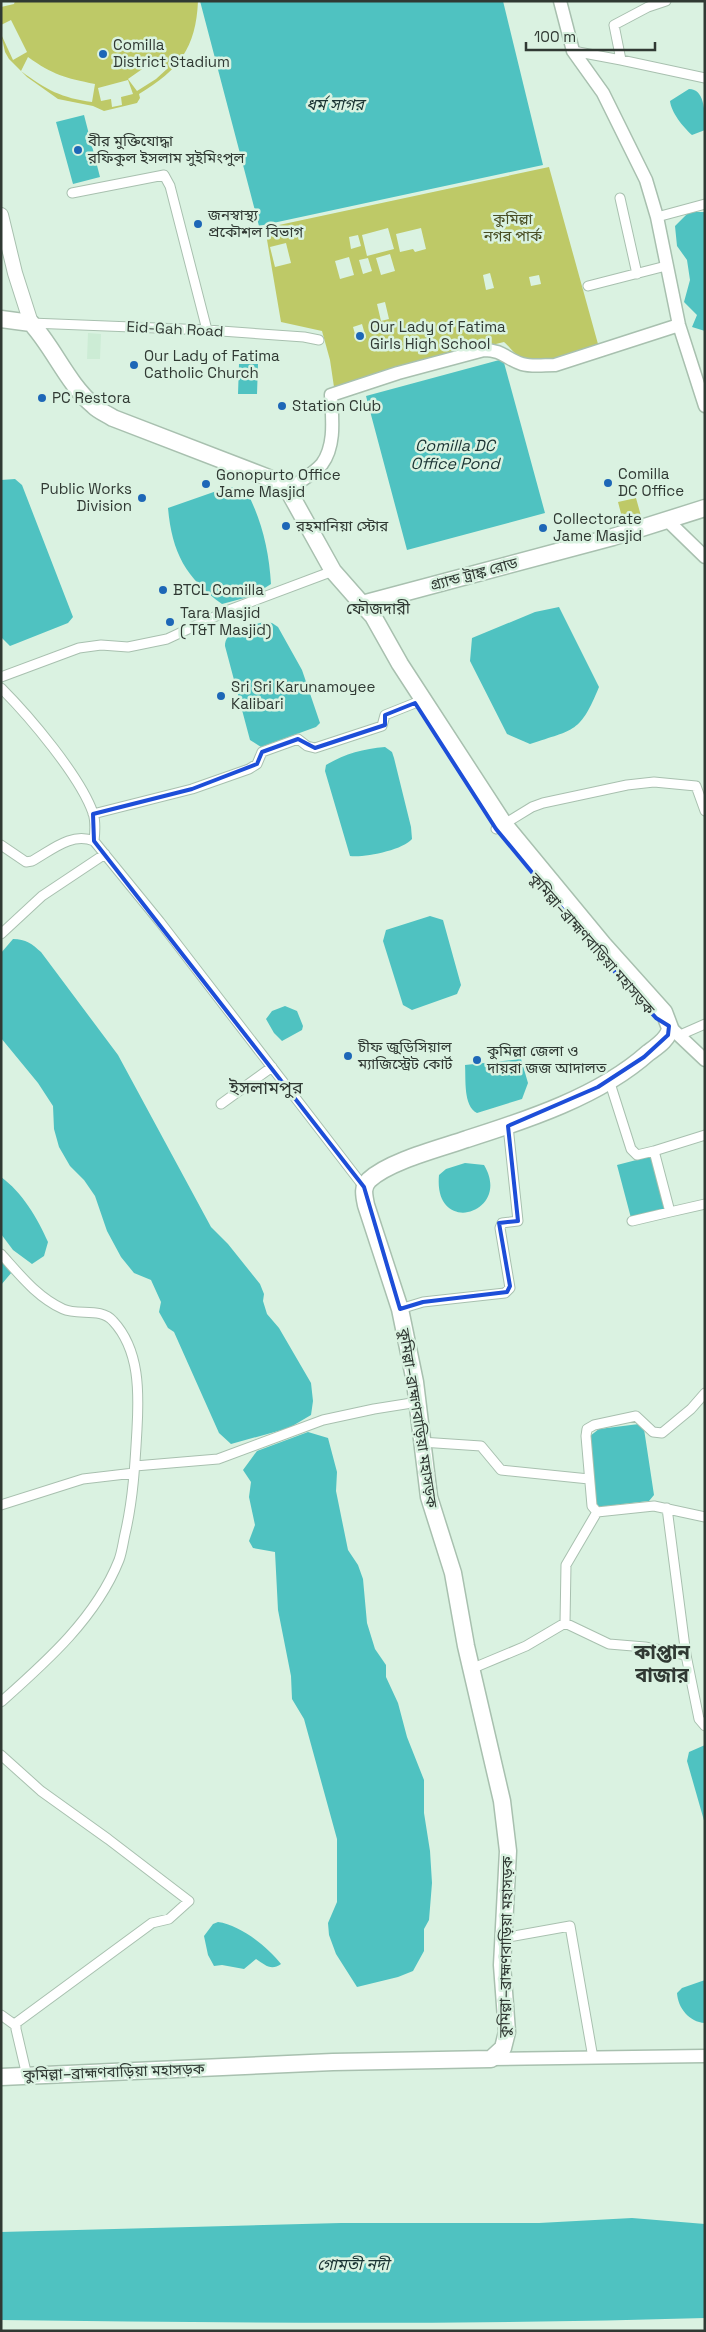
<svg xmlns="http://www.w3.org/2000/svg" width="706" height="2332" font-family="'Space Grotesk','Noto Sans Bengali',sans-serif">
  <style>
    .built { fill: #ccecd5 }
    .green { fill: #bec967; fill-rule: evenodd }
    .water { fill: #4fc2c1 }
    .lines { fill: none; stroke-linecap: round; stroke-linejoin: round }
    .street-casing { stroke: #a8c0af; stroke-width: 11 }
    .secondary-casing { stroke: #a8c0af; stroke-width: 15 }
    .primary-casing { stroke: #a8c0af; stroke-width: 16 }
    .highway-casing { stroke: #a8c0af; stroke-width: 19 }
    .street { stroke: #fff; stroke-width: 9 }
    .secondary { stroke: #fff; stroke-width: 12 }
    .primary { stroke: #fff; stroke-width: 14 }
    .highway { stroke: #fff; stroke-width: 16 }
    .marked { fill: none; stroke: #1d4ed8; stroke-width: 4; stroke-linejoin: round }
    .poi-dot { fill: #1d67b7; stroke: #daf2e1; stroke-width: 2 }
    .labels { text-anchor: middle; stroke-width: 5; stroke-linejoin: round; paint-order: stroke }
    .poi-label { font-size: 15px; fill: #303933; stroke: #daf2e1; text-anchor: start }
    .park-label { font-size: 15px; fill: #494e24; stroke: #daf2e1 }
    .street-label { font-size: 15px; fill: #303933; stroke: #daf2e1 }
    .water-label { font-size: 16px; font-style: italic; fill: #1b3434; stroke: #daf2e1 }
    .neighbourhood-label { font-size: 16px; fill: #303933; stroke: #daf2e1 }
    .quarter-label { font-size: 18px; fill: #303933; stroke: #daf2e1 }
    .district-label { font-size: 20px; font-weight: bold; fill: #303933; stroke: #daf2e1 }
  </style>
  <rect width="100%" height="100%" fill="#daf2e1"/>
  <path class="built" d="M88 333 101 334 100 359H87Z"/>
  <path class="green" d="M15 1H198C196 48 179 70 139 94L140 98 137 103 104 111 93 106 58 99 27 77 9 59 5 52 1 34 13 60 27 52 11 20 1 25V7L14 4ZM28 57C53 75 65 78 95 84L92 102C62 98 46 90 21 71ZM158 58 168 68 156 79 137 91 128 79ZM128 80 133 94 121 97 122 105 112 107 111 99 101 101 98 88Z
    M549 167 598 344C579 351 542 367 521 358 515 355 509 346 504 342L418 363 334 387 330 360 322 331 281 322 265 228ZM388 228 394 249 367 256 362 235ZM421 228 426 249 415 252 413 249 400 252 396 234ZM358 235 361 246 351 249 349 237ZM286 243 291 263 275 267 270 247ZM390 254 395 271 381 275 376 258ZM349 257 354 275 340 279 335 261ZM368 258 372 271 363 274 359 260ZM490 273 494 288 486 290 483 275ZM539 275 541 284 531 286 529 277ZM385 302 389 319 381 321 377 304ZM362 324 366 338 357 341 353 327Z
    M636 498 641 516 623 521 618 502Z"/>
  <path class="water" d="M200 1H503L543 165 259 226Z
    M689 89C706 89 705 116 705 130L692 135C683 127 671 112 670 101Z
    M84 115 100 177 73 184 56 122Z
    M689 212H705V331L692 327 697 315 684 302 690 280 687 260 677 246 675 226Z
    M503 359 545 513 407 550 366 396Z
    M239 364H258L257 394H238Z
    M15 479 22 485 73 617 68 623 10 646 1 637V480Z
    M228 487 245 488C261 518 269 549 271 584L252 596 222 604C186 578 172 553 168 508Z
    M559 607 599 687C580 733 575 729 530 744L507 734 470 661 472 638 535 612Z
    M264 622 272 623 278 627 302 670 320 723 316 727 261 747 250 740 225 646C225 629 250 626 264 622Z
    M385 747 392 752 394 758 411 827 412 839C403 850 364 858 350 856L325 771 326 765C344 754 363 749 385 747Z
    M430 916 443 920 461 985 457 994 412 1010 403 1005 383 941 386 930Z
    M13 939C26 939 32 944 41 952L118 1055 211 1227 228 1244 260 1284 264 1294 263 1301 267 1314 279 1328 311 1383 313 1401 311 1415 289 1428 231 1444 219 1433 174 1332 168 1328 159 1312 161 1302 151 1280 134 1273 121 1257 107 1231 95 1196 84 1180 70 1166 59 1147 54 1129 53 1106 38 1083 1 1038V953Z
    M285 1006 297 1011 303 1026 302 1030 282 1041 274 1033 266 1019 272 1011Z
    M521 1059 528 1083 522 1099 477 1113C463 1106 466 1079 465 1065Z
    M652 1156 665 1209 631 1218 617 1165Z
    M465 1163 484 1165C513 1213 433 1238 439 1175L446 1169Z
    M1 1177C22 1192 38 1219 48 1242L44 1256 32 1264 13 1250 1 1234Z
    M1 1259 12 1272 1 1285Z
    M639 1424 644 1429 654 1495 649 1501 598 1507 596 1505 590 1436 599 1429Z
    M308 1432 328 1438 337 1472 336 1491 348 1550 358 1565 363 1579 367 1623 375 1649 386 1665V1677L398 1703 407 1737 424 1780V1813L430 1851 432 1883 429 1920 424 1929V1951L413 1971 398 1977 357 1987 336 1954 329 1935 328 1923 337 1902V1839L304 1719 292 1699 291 1676 278 1610 275 1552 253 1548 249 1541 255 1525 249 1497 251 1482 243 1470 257 1451Z
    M705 1745V1824L687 1761 689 1752Z
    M218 1922C240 1925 267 1946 281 1964 271 1971 265 1965 256 1959L244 1969 222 1965 214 1966 208 1955 204 1936 213 1924Z
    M705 1980V2023C689 2022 678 2008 677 1993L682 1988Z
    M632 2218 705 2224V2318C470 2325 236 2323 1 2320V2232L341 2223H539Z"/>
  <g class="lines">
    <g class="street-casing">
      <path id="street" d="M573 51 621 60 705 78
        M621 60 614 25 648 7 666 1
        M72 193 164 175 170 186 207 330
        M620 198 637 274
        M657 217 705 204
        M588 286 666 266
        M31 323 207 330 304 337 319 340
        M1 677 79 648 101 645 128 647 167 639 229 610 333 571
        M1 688C29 716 80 776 93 813 96 822 95 832 94 841
        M93 814 192 789 249 769 257 764 262 752 298 739 307 746 315 748 382 726 385 715 415 703
        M496 829 532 807 543 803 627 785 654 782 696 786 705 811
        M1 845 26 862 32 861C52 850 71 832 94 841L160 922 364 1187
        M1 934 42 896 105 854
        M680 1035 705 1024
        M609 1080 631 1149 637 1155 654 1151 670 1212 632 1221
        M221 1104 272 1067
        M654 1151 705 1135
        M670 1212 705 1204
        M1 1254C20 1275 37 1297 63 1309 78 1316 101 1307 113 1321 140 1350 139 1393 137 1429 135 1465 133 1500 125 1534 123 1543 122 1552 119 1560 96 1618 46 1662 1 1702
        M400 1309 423 1302 505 1293 510 1288 500 1228 502 1223 518 1221 508 1126
        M421 1442 481 1446 501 1470 589 1479
        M135 1466 218 1459 323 1420 374 1409 418 1402
        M1 1505 83 1479 134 1473
        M667 1508 686 1655
        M597 1512 592 1506 586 1436 587 1429 594 1425 636 1416 653 1432 662 1433 691 1409 705 1393
        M597 1512 654 1506 705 1517
        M565 1623 566 1565 597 1512
        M471 1669 526 1646 565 1623 609 1644 645 1647 686 1655 699 1719 705 1726
        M1 1755 41 1791 108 1839 189 1901 169 1919 152 1923 16 2023V2029L27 2076
        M503 1938 570 1926 593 2058
        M1 2015 15 2025"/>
    </g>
    <g class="secondary-casing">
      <path id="secondary" d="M560 1 573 51 603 93 646 180 657 217 679 325 705 406
        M288 490C298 482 314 474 322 464 336 445 332 417 331 395L398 373 484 350C503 350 506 359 522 364 532 367 544 365 555 365L679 325
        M668 521 705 557
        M669 1026 705 1060
        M491 2059 705 2056"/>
    </g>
    <g class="primary-casing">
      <path id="primary" d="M1 215 15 273 31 323"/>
    </g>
    <g class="highway-casing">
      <path id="highway" d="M1 319 31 323C54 348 67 383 94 406 99 411 107 414 113 418L269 478 288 490 333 571 362 604 613 537 705 508
        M1 2077 333 2062 491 2059 503 2048 507 2032 502 1965 508 1851 502 1801 466 1646 453 1573 429 1497 415 1382 400 1309 366 1205C364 1195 362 1187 369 1180 389 1161 441 1148 467 1139 527 1120 600 1096 648 1053 656 1047 669 1039 670 1028L664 1012 603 944 504 824 400 664 373 616 362 604"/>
    </g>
    <use href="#street" class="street"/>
    <use href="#secondary" class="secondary"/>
    <use href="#primary" class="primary"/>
    <use href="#highway" class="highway"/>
  </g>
  <path class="marked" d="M415 703 496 829 607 963 656 1018 669 1026 668 1035 644 1057 598 1087 508 1126 518 1221 499 1223 510 1286 507 1292 423 1302 400 1309 364 1187 94 841 93 814 192 789 257 764 262 752 298 739 315 748 385 725V715Z"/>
  <g class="poi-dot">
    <circle cx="103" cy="54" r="5"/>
    <circle cx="78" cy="150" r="5"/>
    <circle cx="198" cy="224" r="5"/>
    <circle cx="360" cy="336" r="5"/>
    <circle cx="134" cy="365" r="5"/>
    <circle cx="42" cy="398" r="5"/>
    <circle cx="282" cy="406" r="5"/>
    <circle cx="608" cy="483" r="5"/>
    <circle cx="206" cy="484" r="5"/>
    <circle cx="142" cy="498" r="5"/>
    <circle cx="286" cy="526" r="5"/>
    <circle cx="543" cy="528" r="5"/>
    <circle cx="163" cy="590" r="5"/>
    <circle cx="170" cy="622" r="5"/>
    <circle cx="221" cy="696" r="5"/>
    <circle cx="348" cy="1056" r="5"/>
    <circle cx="477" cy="1060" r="5"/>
  </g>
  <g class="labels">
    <g class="poi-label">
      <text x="113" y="50">Comilla<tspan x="113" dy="17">District Stadium</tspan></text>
      <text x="88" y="146">বীর মুক্তিযোদ্ধা<tspan x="88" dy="17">রফিকুল ইসলাম সুইমিংপুল</tspan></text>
      <text x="208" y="220">জনস্বাস্থ্য<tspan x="208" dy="17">প্রকৌশল বিভাগ</tspan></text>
      <text x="370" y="332">Our Lady of Fatima<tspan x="370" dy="17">Girls High School</tspan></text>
      <text x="144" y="361">Our Lady of Fatima<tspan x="144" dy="17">Catholic Church</tspan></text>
      <text x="52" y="403">PC Restora</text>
      <text x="292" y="411">Station Club</text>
      <text x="618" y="479">Comilla<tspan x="618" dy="17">DC Office</tspan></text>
      <text x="216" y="480">Gonopurto Office<tspan x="216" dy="17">Jame Masjid</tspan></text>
      <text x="132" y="494" text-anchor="end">Public Works<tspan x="132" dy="17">Division</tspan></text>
      <text x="553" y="524">Collectorate<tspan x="553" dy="17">Jame Masjid</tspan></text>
      <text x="296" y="531">রহমানিয়া স্টোর</text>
      <text x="173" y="595">BTCL Comilla</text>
      <text x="180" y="618">Tara Masjid<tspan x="180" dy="17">( T&amp;T Masjid)</tspan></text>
      <text x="231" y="692">Sri Sri Karunamoyee<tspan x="231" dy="17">Kalibari</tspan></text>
      <text x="358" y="1052">চীফ জুডিসিয়াল<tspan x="358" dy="17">ম্যাজিস্ট্রেট কোর্ট</tspan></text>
      <text x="487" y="1056">কুমিল্লা জেলা ও<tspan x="487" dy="17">দায়রা জজ আদালত</tspan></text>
    </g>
    <g class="park-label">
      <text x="513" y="224">কুমিল্লা<tspan x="513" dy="17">নগর পার্ক</tspan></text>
    </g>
    <g class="street-label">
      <text transform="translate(175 329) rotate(3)" y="5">Eid-Gah Road</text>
      <text transform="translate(474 574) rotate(-15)" y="5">গ্র্যান্ড ট্রাঙ্ক রোড</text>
      <text transform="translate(592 944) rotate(49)" y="5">কুমিল্লা–ব্রাহ্মণবাড়িয়া মহাসড়ক</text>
      <text transform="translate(418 1418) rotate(81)" y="5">কুমিল্লা–ব্রাহ্মণবাড়িয়া মহাসড়ক</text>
      <text transform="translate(506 1947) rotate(-89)" y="5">কুমিল্লা–ব্রাহ্মণবাড়িয়া মহাসড়ক</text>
      <text transform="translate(114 2072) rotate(-2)" y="5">কুমিল্লা–ব্রাহ্মণবাড়িয়া মহাসড়ক</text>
    </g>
    <g class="water-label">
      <text x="335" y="110">ধর্ম সাগর</text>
      <text x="455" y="451">Comilla DC<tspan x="455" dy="18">Office Pond</tspan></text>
      <text x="353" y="2270">গোমতী নদী</text>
    </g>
    <g class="neighbourhood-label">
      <text x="378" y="614">ফৌজদারী</text>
    </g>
    <g class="quarter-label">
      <text x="266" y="1094">ইসলামপুর</text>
    </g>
    <g class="district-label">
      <text x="662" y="1659">কাপ্তান<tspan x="662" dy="23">বাজার</tspan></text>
    </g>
  </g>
  <rect width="706" height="2332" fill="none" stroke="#303933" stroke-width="5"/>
  <path d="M526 42v8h129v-8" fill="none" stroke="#303933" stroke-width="2.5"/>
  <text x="534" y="42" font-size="15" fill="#303933" stroke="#daf2e1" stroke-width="4" paint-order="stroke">100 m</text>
</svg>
